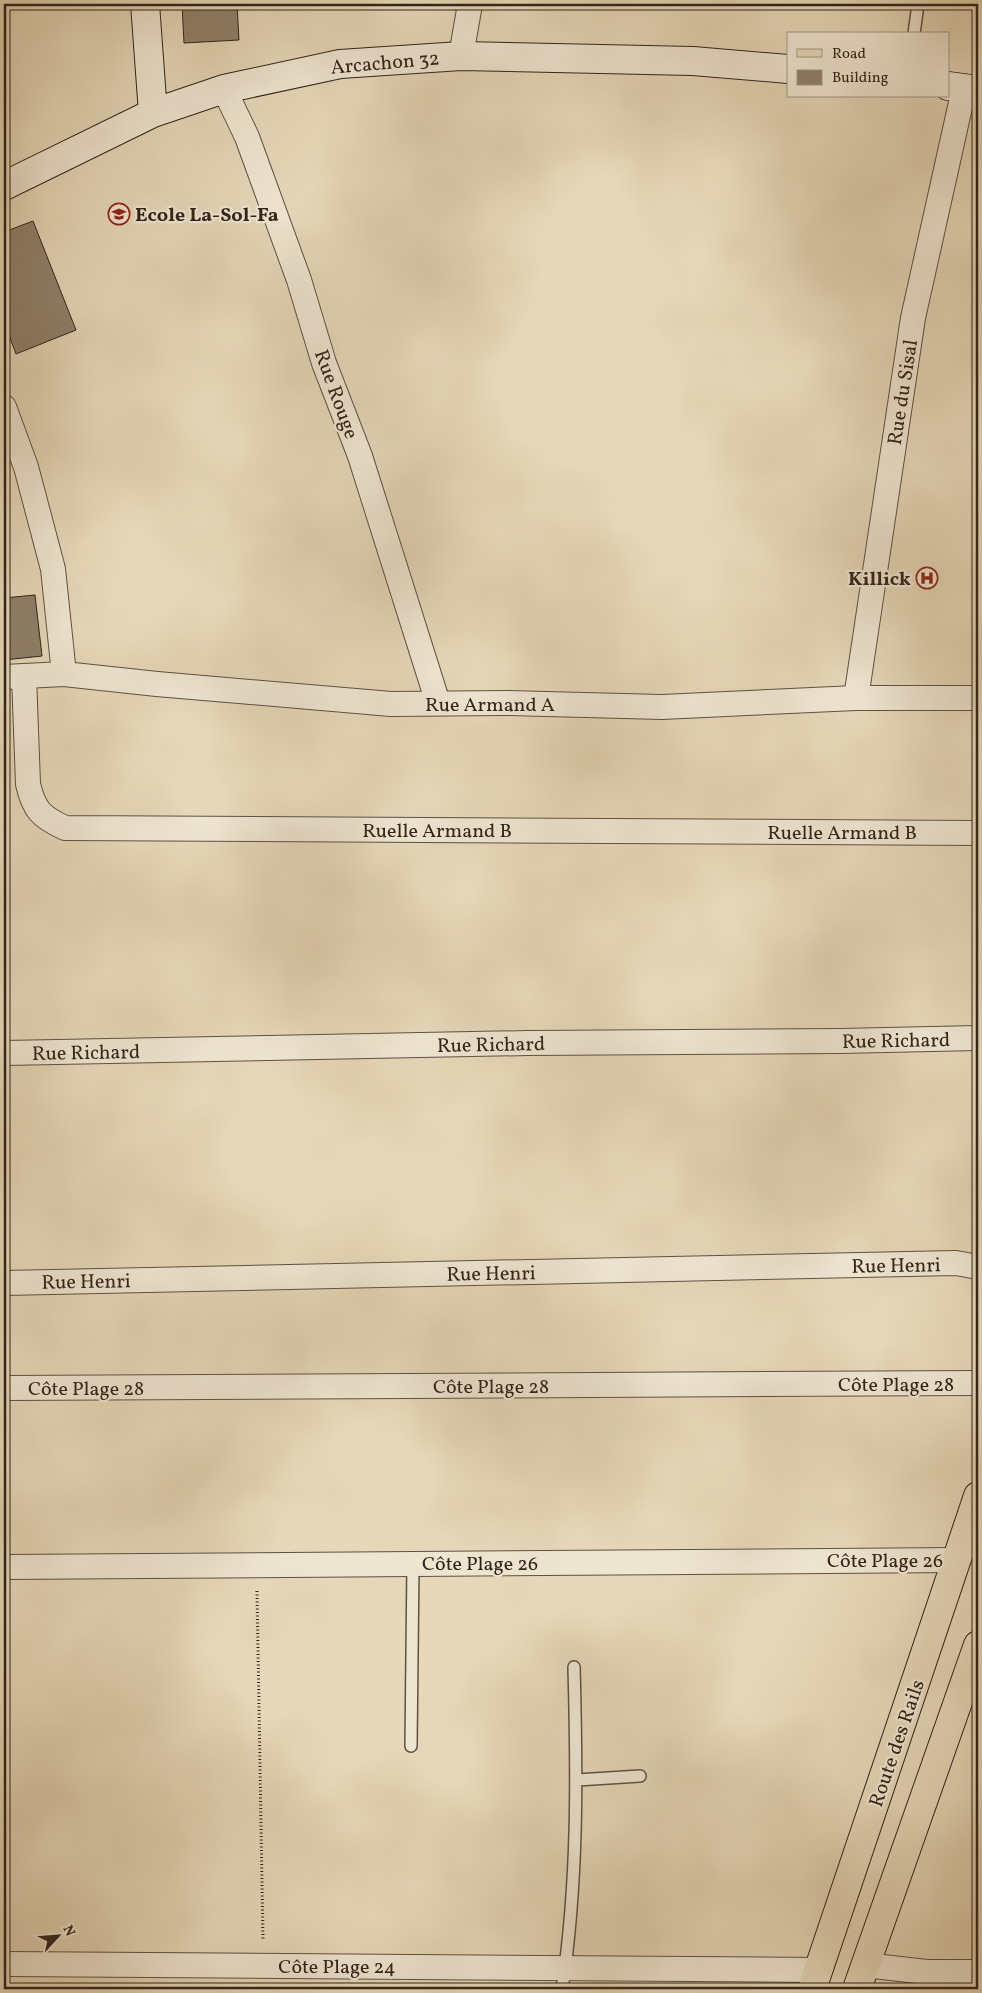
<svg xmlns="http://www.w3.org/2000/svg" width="982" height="1993" font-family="Vollkorn,serif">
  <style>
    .building { fill: #8f816c; stroke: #312419 }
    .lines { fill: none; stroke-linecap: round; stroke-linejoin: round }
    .lane-casing { stroke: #5e5141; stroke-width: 14 }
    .street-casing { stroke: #5e5141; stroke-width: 26 }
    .secondary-casing { stroke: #312419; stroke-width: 30 }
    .primary-casing { stroke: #312419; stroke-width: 30 }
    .path { stroke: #312419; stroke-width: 3; stroke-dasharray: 1 2.5; stroke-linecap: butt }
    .lane { stroke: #eee5d1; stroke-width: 11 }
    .street { stroke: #eee5d1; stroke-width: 24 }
    .secondary { stroke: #eee5d1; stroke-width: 28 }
    .primary { stroke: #e5d7b8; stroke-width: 28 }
    .labels { text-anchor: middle; stroke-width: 4.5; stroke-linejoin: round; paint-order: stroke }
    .street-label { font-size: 20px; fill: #312419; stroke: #eee5d1 }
    .poi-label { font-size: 20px; font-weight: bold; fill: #312419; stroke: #eee5d1; text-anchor: start }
  </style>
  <rect width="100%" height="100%" fill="#e5d7b8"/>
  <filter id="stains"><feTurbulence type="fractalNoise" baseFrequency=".004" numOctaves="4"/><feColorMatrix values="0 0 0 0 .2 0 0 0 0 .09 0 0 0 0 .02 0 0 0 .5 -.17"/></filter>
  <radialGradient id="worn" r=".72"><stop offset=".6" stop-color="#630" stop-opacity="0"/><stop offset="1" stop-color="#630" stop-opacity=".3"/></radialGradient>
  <path class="building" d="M182 4H237L239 40 184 43Z
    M33 221 76 330 16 354 4 322V232Z
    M35 595 42 656 4 660V598Z"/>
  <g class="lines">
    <g class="lane-casing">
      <path id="lane" d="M914 34 918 4
        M411 1746 413 1564
        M577 1780 640 1776
        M562 1989C578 1883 577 1775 574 1667"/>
    </g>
    <g class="street-casing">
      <path id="street" d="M461 56 470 4
        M224 89 247 137 299 280 324 363 360 456 438 703
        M4 407 26 467 53 569 64 674
        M24 676 28 784C34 810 41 817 65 828L978 833
        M4 677 64 674 157 684 391 704 507 703 662 707 856 698H978
        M856 698 913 318 964 89
        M4 1053 528 1043 840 1041 978 1038
        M4 1283 956 1263 978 1267
        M4 1388 978 1383
        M4 1567 957 1560
        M4 1964 819 1970
        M865 1965 927 1972H978"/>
    </g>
    <g class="secondary-casing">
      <path id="secondary" d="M145 4 153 113
        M948 86 978 90
        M4 186 153 113 224 89 340 64 461 56 693 61 788 69"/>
    </g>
    <g class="primary-casing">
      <path id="primary" d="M812 1989 978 1496
        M857 1989 978 1645"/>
    </g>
    <path class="path" d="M257 1591 263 1940"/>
    <use href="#lane" class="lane"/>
    <use href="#street" class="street"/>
    <use href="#secondary" class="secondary"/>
    <use href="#primary" class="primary"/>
  </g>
  <defs>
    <g id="school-ring" transform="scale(1.125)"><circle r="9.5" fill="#eee5d1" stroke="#8f2418" stroke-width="1.5"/><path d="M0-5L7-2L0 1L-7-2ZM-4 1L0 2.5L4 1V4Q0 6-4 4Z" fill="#8f2418"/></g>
    <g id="hospital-ring" transform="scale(1.125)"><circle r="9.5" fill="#eee5d1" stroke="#8f2418" stroke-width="1.5"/><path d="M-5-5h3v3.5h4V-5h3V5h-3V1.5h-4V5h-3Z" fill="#8f2418"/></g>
  </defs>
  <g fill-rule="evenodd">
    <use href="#school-ring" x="119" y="214"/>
    <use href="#hospital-ring" x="927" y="578"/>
  </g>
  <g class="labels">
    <g class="street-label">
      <text transform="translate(385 62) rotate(-5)" y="7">Arcachon 32</text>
      <text transform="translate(902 392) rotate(-81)" y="7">Rue du Sisal</text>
      <text transform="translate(337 394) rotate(70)" y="7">Rue Rouge</text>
      <text x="490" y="711">Rue Armand A</text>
      <text x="437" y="837">Ruelle Armand B</text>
      <text x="842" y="839">Ruelle Armand B</text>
      <text transform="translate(896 1040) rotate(-1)" y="7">Rue Richard</text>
      <text transform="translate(491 1044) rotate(-1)" y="7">Rue Richard</text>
      <text transform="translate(86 1052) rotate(-1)" y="7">Rue Richard</text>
      <text transform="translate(896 1265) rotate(-1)" y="7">Rue Henri</text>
      <text transform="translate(491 1273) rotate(-1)" y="7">Rue Henri</text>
      <text transform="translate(86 1281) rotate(-1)" y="7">Rue Henri</text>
      <text x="896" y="1391">Côte Plage 28</text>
      <text x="491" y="1393">Côte Plage 28</text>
      <text x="86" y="1395">Côte Plage 28</text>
      <text x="885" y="1567">Côte Plage 26</text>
      <text x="480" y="1570">Côte Plage 26</text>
      <text transform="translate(896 1743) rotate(-71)" y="7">Route des Rails</text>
      <text x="337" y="1973">Côte Plage 24</text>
    </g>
    <g class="poi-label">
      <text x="135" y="221">Ecole La-Sol-Fa</text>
      <text x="911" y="585" text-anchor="end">Killick</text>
    </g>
  </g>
  <rect width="982" height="1993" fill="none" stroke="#e5d7b8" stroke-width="20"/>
  <rect x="5" y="5" width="972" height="1983" fill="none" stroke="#312419" stroke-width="2.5"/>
  <rect x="10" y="10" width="962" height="1973" fill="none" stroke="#312419"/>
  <rect x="787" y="32" width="162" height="65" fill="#eee5d1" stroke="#a29887"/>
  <rect x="797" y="49" width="25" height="8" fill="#e5d7b8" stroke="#a29887"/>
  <text x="832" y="58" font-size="15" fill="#312419">Road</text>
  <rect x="797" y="70" width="25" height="15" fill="#8f816c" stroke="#a29887"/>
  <text x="832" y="82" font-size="15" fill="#312419">Building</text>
  <g transform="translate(58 1936) rotate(64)" stroke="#eee5d1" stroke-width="4" paint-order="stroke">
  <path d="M0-4L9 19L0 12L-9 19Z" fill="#312419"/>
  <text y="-8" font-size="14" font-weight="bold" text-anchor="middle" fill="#312419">N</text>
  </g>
  <rect width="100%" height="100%" filter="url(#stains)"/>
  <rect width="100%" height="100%" fill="url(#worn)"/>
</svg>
